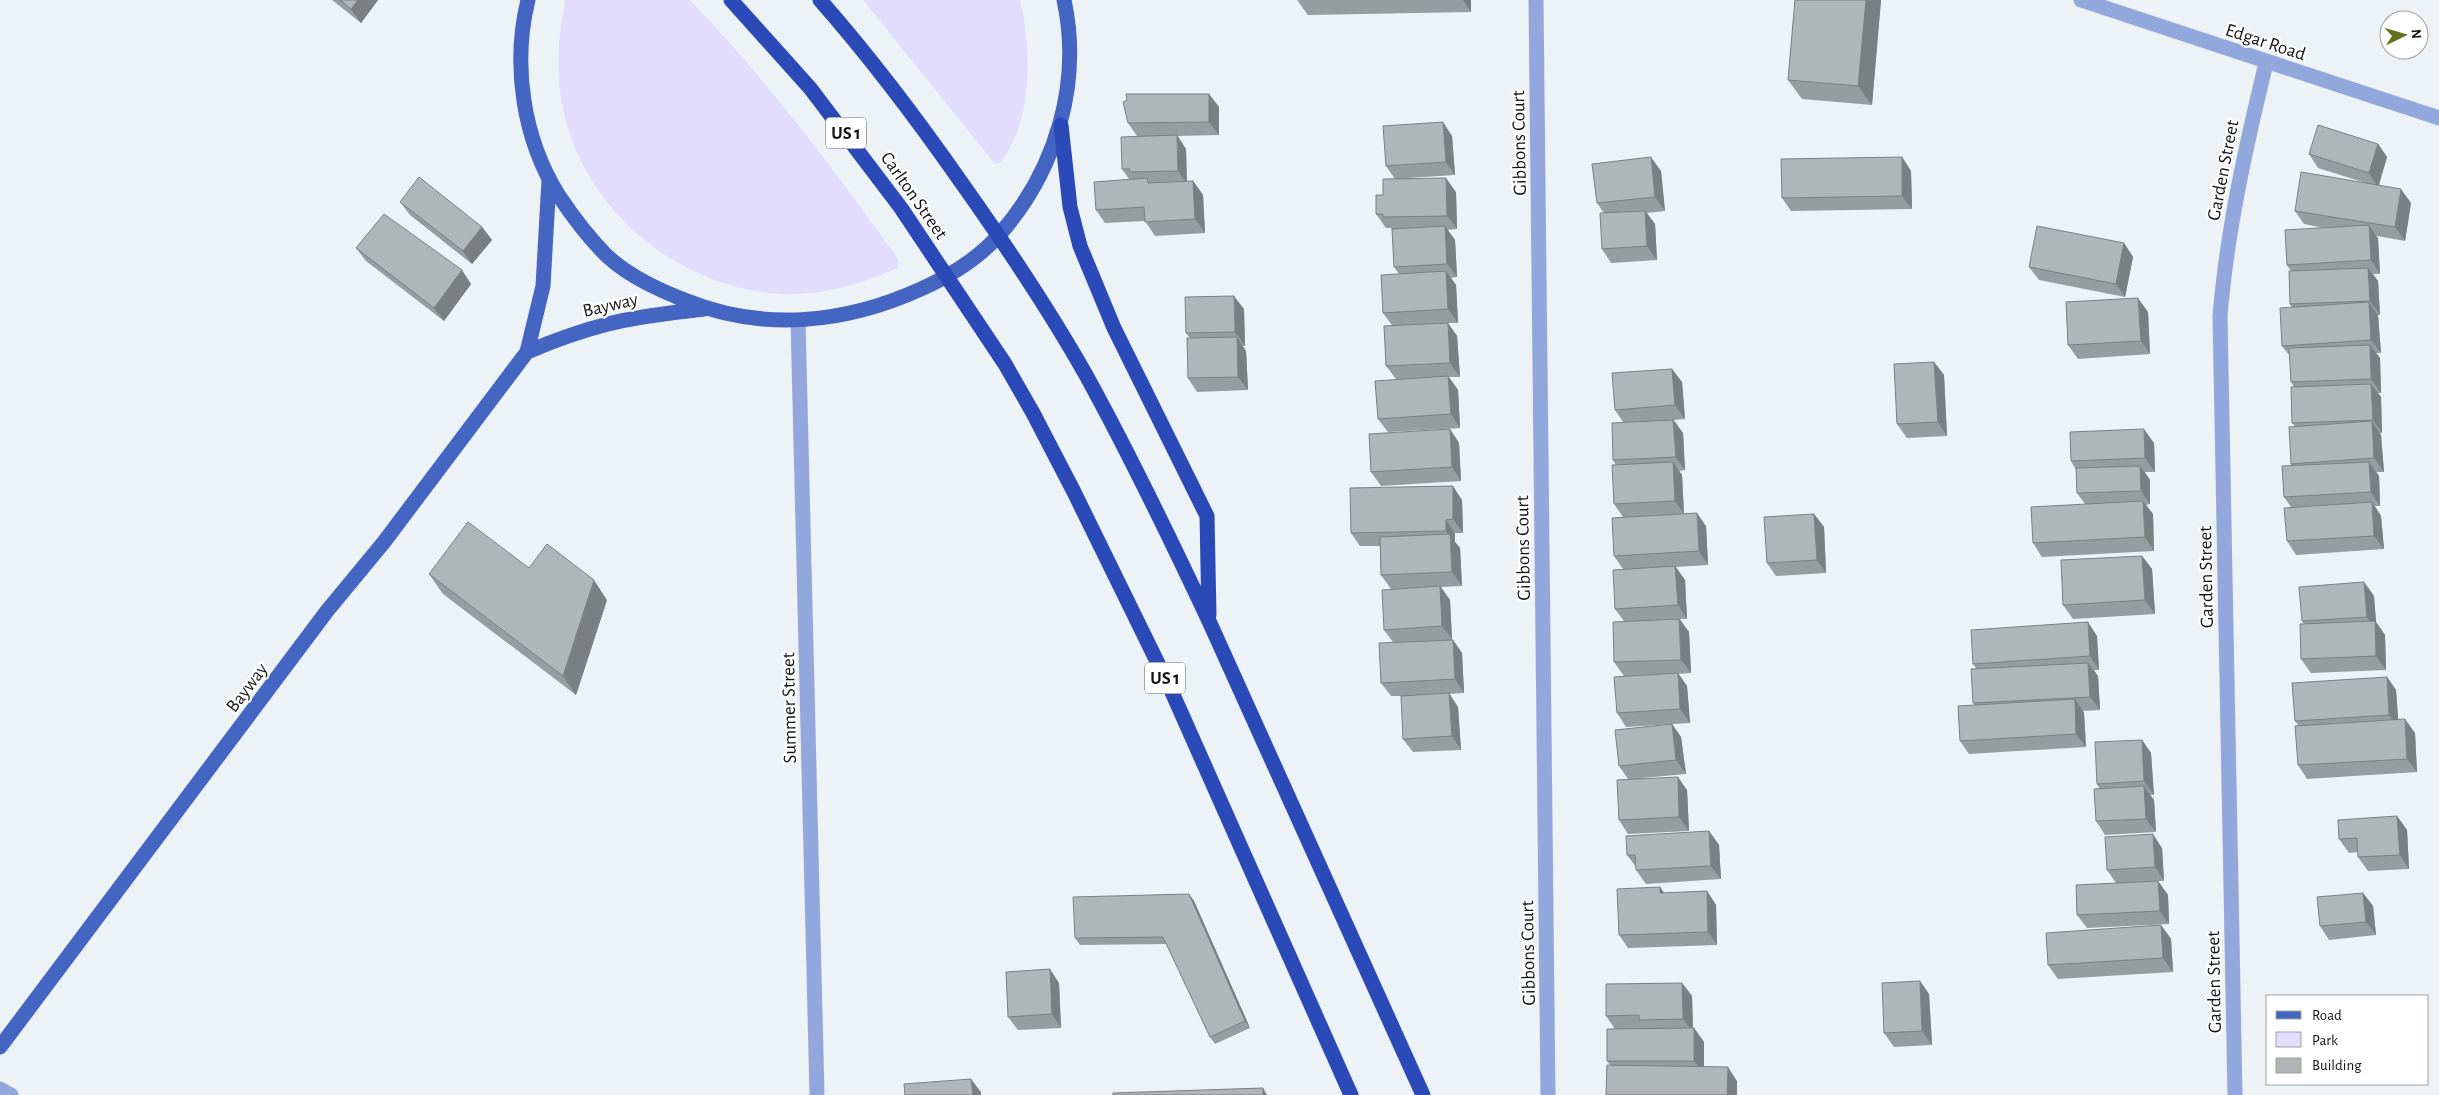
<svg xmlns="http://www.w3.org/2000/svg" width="2439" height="1095" font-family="'Alegreya Sans',sans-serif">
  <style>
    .green { fill: #e2ddfe }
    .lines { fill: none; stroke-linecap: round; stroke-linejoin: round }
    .minor { stroke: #92a7db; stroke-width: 15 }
    .major { stroke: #4565c2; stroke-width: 15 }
    .highway { stroke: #2c4ab7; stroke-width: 15 }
    .wall { fill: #979d9e }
    .shaded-wall { fill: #7b7f81 }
    .building { fill: #b0b6b8; stroke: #7b7f81 }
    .labels { text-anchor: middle; stroke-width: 4.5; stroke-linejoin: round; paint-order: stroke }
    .shield { fill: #fff; stroke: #5a5a5b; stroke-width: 1 }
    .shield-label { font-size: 18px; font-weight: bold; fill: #131415 }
    .street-label { font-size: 19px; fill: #131415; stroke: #fff }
  </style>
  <rect width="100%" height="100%" fill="#edf2f6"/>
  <path class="green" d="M565 0H690C767 80 834 169 898 259V268C861 284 821 296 781 294 671 287 573 201 560 90 556 59 560 30 565 0Z
    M863 0H1020C1032 49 1033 122 1000 163L995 164Z"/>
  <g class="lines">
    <path class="minor" d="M1536 0 1548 1095
      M2081 0 2439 118
      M798 321 817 1095
      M0 1089 11 1095
      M2235 1095 2220 316C2227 230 2246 146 2266 63"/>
    <path class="major" d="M528 0C512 65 523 139 559 196 573 217 589 238 607 256 630 277 659 290 687 301 765 332 846 323 921 289 950 276 979 258 1000 234 1056 170 1082 83 1064 0
      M527 352C553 341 580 331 608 324 639 316 672 313 704 309
      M0 1047 327 611 384 542 527 352 543 286 549 180"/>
    <path class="highway" d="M731 0 810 88 901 208 1005 364 1033 413 1074 492 1171 690 1351 1095
      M820 0C871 58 917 119 961 182 1005 244 1048 308 1086 375 1130 455 1170 538 1209 621L1423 1095
      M1061 125 1070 207 1080 246 1114 328 1207 516 1209 615"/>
  </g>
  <path class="wall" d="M332 0H378L361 23Z
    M1297 0H1471V12L1308 15Z
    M1795 0H1881L1872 105 1802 99 1788 80Z
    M1209 94 1219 107V135L1177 136 1186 149 1187 182 1193 181 1203 195 1205 233 1155 236 1145 221 1105 223 1096 210 1129 179 1122 169 1137 136 1128 123Z
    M1452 136 1455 175 1408 178 1456 192 1457 229 1447 230 1455 240 1457 277 1451 278 1456 285 1458 323H1448L1457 336 1460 377H1449L1458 390 1460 428 1388 432 1378 419 1396 379 1386 366 1392 325 1383 313 1399 274 1394 267 1392 230 1391 228H1386L1376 214 1383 195 1395 179 1386 166Z
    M2378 144 2387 157 2379 185 2411 203 2405 241 2377 236 2378 239 2380 274H2373L2378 281 2380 315H2378L2381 353H2376L2380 358 2381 393H2378L2381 397 2382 433H2380L2381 435 2384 472H2376L2379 476 2380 506H2375L2381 516 2384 549 2296 555 2287 541 2291 507 2284 497 2292 466 2291 464 2295 426 2292 423 2294 387 2291 382 2290 356 2282 346 2292 308 2290 304 2291 271 2287 265 2323 228 2304 224 2295 211 2369 184 2318 168 2309 154Z
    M1902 157 1911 171 1912 209 1791 211 1782 198Z
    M1661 171 1665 211 1647 213 1655 224 1657 260 1611 263 1602 249 1604 213 1597 203Z
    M400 202 482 227 492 240 472 264 410 215Z
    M2124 243 2133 257 2125 297 2039 280 2029 267Z
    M356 248 471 284 444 321 366 261Z
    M1244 309 1245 346H1243L1246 351 1248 390 1197 392 1188 378 1190 338 1186 333Z
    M2148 312 2150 354 2078 359 2068 345Z
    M1934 362 1944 375 1947 436 1907 438 1897 424Z
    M1672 369 1682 382 1685 419 1674 420 1683 433 1685 470 1679 471 1682 475 1684 513 1706 526 1708 565 1676 567 1685 580 1687 619H1680L1689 632 1691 673 1678 674 1687 686 1690 723 1626 727 1617 713 1624 676 1614 662 1624 621 1615 609 1623 569 1614 556 1623 517 1614 504 1616 465 1613 460 1623 422 1615 410Z
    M1450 429 1459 443 1461 481 1381 486 1371 472Z
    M2154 443 2155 472H2145L2150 480V504L2146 505 2153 514 2154 551 2042 557 2033 543 2085 504 2077 493 2076 470 2071 461Z
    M1462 500 1463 533H1455V542L1460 548 1462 586 1441 587 1450 600 1452 639 1453 640 1462 653 1464 693 1449 694 1458 707 1461 750 1413 752 1403 739 1409 696H1391L1381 683 1393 642 1384 630 1391 589 1381 575 1380 546H1360L1351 533Z
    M1814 514 1824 527 1826 573 1776 576 1767 563Z
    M2142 556 2152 569 2155 614 2073 619 2063 605Z
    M529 568 607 600 576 695 443 594 429 574Z
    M2364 582 2374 596 2376 622 2385 635 2386 670 2311 673 2301 659 2304 624 2302 621Z
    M2097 636 2099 670H2094L2098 676 2100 710 2083 711 2084 713 2086 747 1969 754 1960 741 1975 705 1973 703 1977 669 1973 664Z
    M2387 677 2396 690 2398 720 2415 733 2417 772 2307 779 2298 765V725L2295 721Z
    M1672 724 1681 737 1686 774 1642 778 1687 790 1689 831 1628 834 1619 820 1628 779 1619 766Z
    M2142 740 2151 753 2154 795H2150L2154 800 2156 832 2105 835 2096 821 2100 789 2097 784Z
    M2397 816 2407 830 2409 869 2368 871 2358 857V852L2349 853 2339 839Z
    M1709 831 1719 845 1721 879 1646 884 1636 870V867L1627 855Z
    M2162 848 2164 881H2158L2168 895 2169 924 2087 928 2077 915 2116 883 2107 870Z
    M1660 887 1664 893 1707 891 1716 905 1717 945 1628 948 1619 935Z
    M2363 893 2373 906 2376 935 2329 940 2320 926Z
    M1189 894 1194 901 1250 1028 1215 1044 1210 1037 1167 944 1080 945 1075 938Z
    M2161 925 2171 939 2173 972 2058 979 2048 965Z
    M1920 981 1929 994 1932 1045 1894 1047 1884 1033Z
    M1059 983 1061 1028 1018 1030 1008 1017Z
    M1682 983 1692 996 1693 1028H1694L1704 1042V1067L1737 1081V1095H1606L1610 1065 1607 1061 1615 1029 1606 1016Z"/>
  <path class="shaded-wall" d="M358 0H378L361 23 351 9Z
    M1463 0H1471V12Z
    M1866 0H1881L1872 105 1858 86Z
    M1209 94 1219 107V135L1209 122Z
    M1443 122 1452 136 1455 175 1446 162Z
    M1177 135 1186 149 1187 184 1178 171Z
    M2378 144 2387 157 2378 187 2369 173Z
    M1651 157 1661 171 1665 211 1655 197Z
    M1902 157 1911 171 1912 209 1902 196Z
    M1446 178 1456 192 1457 229 1447 216Z
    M1193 181 1203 195 1205 233 1195 219Z
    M2401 189 2411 203 2405 241 2395 227Z
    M1645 211 1655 224 1657 260 1647 246Z
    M2369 225 2378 239 2380 274 2371 260Z
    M1445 226 1455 240 1457 277 1447 264Z
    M482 227 492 240 472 264 463 251Z
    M2124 243 2133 257 2125 297 2116 284Z
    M2368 268 2378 281 2380 315 2370 301Z
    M462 270 471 284 444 321 434 308Z
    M1446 271 1456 285 1458 323 1448 309Z
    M1234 296 1244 309 1245 346 1235 332Z
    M2138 298 2148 312 2150 354 2141 341Z
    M2369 302 2378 316 2381 353 2371 340Z
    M1448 323 1457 336 1460 377 1450 363Z
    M1237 337 1246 351 1248 390 1238 377Z
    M2370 345 2380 358 2381 393 2371 379Z
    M1934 362 1944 375 1947 436 1938 422Z
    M1672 369 1682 382 1685 419 1675 405Z
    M1448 376 1458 390 1460 428 1451 414Z
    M2371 384 2381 397 2382 433 2373 420Z
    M1673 420 1683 433 1685 470 1676 457Z
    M2372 421 2381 435 2384 472 2374 458Z
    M1450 429 1459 443 1461 481 1452 467Z
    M2144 429 2154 443 2155 472 2145 458Z
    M1673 462 1682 475 1684 514 1675 501Z
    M2369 462 2379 476 2380 506 2371 492Z
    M2140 466 2150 480V504L2141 491Z
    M1453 486 1462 500 1463 533 1453 519Z
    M2143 501 2153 514 2154 551 2145 537Z
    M2372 502 2381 516 2384 549 2374 536Z
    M1697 513 1706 526 1708 565 1699 551Z
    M1814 514 1824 527 1826 573 1817 560Z
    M1446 520 1455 533V542L1460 548 1462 586 1452 572 1450 537 1446 531Z
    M2142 556 2152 569 2155 614 2145 600Z
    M1675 566 1685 580 1687 619 1678 605Z
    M594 580 607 600 576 695 563 676Z
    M2364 582 2374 596 2376 622 2385 635 2386 670 2376 656 2375 629 2367 617Z
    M1440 586 1450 600 1452 639 1442 626Z
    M1679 619 1689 632 1691 673 1681 660Z
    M2088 622 2097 636 2099 670 2090 656Z
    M1453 640 1462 653 1464 693 1455 679Z
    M2088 663 2098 676 2100 710 2090 697Z
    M1678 673 1687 686 1690 723 1680 709Z
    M2387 677 2396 690 2399 729 2389 715Z
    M1449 693 1458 707 1461 750 1452 736Z
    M2075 699 2084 713 2086 747 2076 734Z
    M2405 719 2415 733 2417 772 2407 759Z
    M1672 724 1681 737 1686 774 1676 760Z
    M2142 740 2151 753 2154 795 2144 781Z
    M1678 777 1687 790 1689 831 1679 817Z
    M2144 786 2154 800 2156 832 2146 819Z
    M2397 816 2407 830 2409 869 2400 855Z
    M1709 831 1719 845 1721 879 1711 866Z
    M2153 834 2162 848 2164 881 2155 867Z
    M2158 881 2168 895 2169 924 2160 911Z
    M1660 887 1670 901 1660 893Z
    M1707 891 1716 905 1717 945 1708 932Z
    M2363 893 2373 906 2376 935 2366 922Z
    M1189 894 1194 901 1250 1028 1245 1021Z
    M2161 925 2171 939 2173 972 2163 958Z
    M1050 969 1059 983 1061 1028 1052 1014Z
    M1920 981 1929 994 1932 1045 1922 1031Z
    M1682 983 1692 996 1693 1033 1683 1019Z
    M1694 1028 1704 1042V1074L1694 1061Z
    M1728 1067 1737 1081V1095H1727Z
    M971 1079 981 1092V1095H973Z
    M1263 1088 1267 1095H1263Z"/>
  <path class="building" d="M340 0H358L351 9Z
    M1795 0H1866L1858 86 1788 80Z
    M1126 94H1209V122L1128 123 1123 102 1127 100Z
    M1443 122 1446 162 1386 166 1383 126Z
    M2318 125 2378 144 2369 173 2309 154Z
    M1177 135 1178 171 1130 172V169H1122L1121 137Z
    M1651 157 1655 197 1597 203 1592 164Z
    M1902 157V196L1782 198 1781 159Z
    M2301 172 2401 189 2395 227 2295 211Z
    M419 177 482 227 463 251 400 202Z
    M1147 178 1148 183 1193 181 1195 219 1145 222 1144 207 1096 210 1094 182Z
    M1446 178 1447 216 1383 217V214H1376V195H1383V179Z
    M1645 211 1647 246 1602 249 1600 213Z
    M384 214 462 270 434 308 356 248Z
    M2369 225 2371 260 2287 265 2285 230Z
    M1445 226 1447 264 1394 267 1392 229Z
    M2037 226 2124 243 2116 284 2029 267Z
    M2368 268 2370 301 2290 304 2289 271Z
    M1446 271 1448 309 1383 313 1381 275Z
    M1234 296 1235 332 1186 333 1185 297Z
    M2138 298 2141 341 2068 345 2066 302Z
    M2369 302 2371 340 2282 346 2280 308Z
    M1448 323 1450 363 1386 366 1384 326Z
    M1237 337 1238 377 1188 378 1187 338Z
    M2370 345 2371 379 2291 382 2289 348Z
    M1934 362 1938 422 1897 424 1894 364Z
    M1672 369 1675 405 1615 410 1612 373Z
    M1448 376 1451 414 1378 419 1375 381Z
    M2371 384 2373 420 2292 423 2291 387Z
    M1673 420 1676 457 1613 460 1612 423Z
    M2372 421 2374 458 2291 464 2289 427Z
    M1450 429 1452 467 1371 472 1369 434Z
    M2144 429 2145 458 2071 461 2070 432Z
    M1673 462 1675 501 1614 504 1612 465Z
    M2369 462 2371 492 2284 497 2282 466Z
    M2140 466 2141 491 2077 493 2076 468Z
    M1453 486V519L1446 520V531L1351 533 1350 488Z
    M2143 501 2145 537 2033 543 2031 507Z
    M2372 502 2374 536 2287 541 2284 508Z
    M1697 513 1699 551 1614 556 1612 518Z
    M1814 514 1817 560 1767 563 1764 517Z
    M468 522 529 568 547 544 594 580 563 676 429 574Z
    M1450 534 1452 572 1381 575 1380 537Z
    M2142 556 2145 600 2063 605 2061 560Z
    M1675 566 1678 605 1615 609 1613 570Z
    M2364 582 2367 617 2302 621 2299 587Z
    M1440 586 1442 626 1384 630 1382 590Z
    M1679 619 1681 660 1614 662 1613 622Z
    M2375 621 2376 656 2301 659 2300 624Z
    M2088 622 2090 656 1973 664 1971 630Z
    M1453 640 1455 679 1381 683 1379 643Z
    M2088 663 2090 697 1973 703 1971 669Z
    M1678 673 1680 709 1617 713 1614 677Z
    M2387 677 2389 715 2295 721 2292 683Z
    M1449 693 1452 736 1403 739 1401 696Z
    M2075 699 2076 734 1960 741 1958 706Z
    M2405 719 2407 759 2298 765 2295 726Z
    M1672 724 1676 760 1619 766 1615 730Z
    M2142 740 2144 781 2097 784 2095 742Z
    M1678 777 1679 817 1619 820 1617 780Z
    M2144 786 2146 819 2096 821 2094 789Z
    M2397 816 2400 855 2358 857 2357 838 2339 839 2338 820Z
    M1709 831 1711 866 1636 870 1635 855H1627L1626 836Z
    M2153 834 2155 867 2107 870 2105 837Z
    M2158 881 2160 911 2077 915 2076 885Z
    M1660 887V893L1707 891 1708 932 1619 935 1617 889Z
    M2363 893 2366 922 2320 926 2317 897Z
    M1189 894 1245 1021 1210 1037 1163 937 1075 938 1073 897Z
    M2161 925 2163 958 2048 965 2046 933Z
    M1050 969 1052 1014 1008 1017 1006 972Z
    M1920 981 1922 1031 1884 1033 1882 983Z
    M1682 983 1683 1019 1639 1020V1015L1606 1016V984Z
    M1694 1028V1061H1607V1029Z
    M1607 1065 1728 1067 1727 1095H1606Z
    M971 1079 973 1095H905L904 1084Z
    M1263 1088V1095H1113V1093Z"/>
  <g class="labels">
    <g class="shield">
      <rect x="826" y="117.5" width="40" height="31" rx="4"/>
      <rect x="1145" y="662.5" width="40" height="31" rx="4"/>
    </g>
    <g class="shield-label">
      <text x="846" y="139">US 1</text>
      <text x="1165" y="684">US 1</text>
    </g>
    <g class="street-label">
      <text transform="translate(2266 41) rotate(18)" y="7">Edgar Road</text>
      <text transform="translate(1518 143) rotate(-91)" y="7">Gibbons Court</text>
      <text transform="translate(2222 170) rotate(-79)" y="7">Garden Street</text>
      <text transform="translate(915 195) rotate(55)" y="7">Carlton Street</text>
      <text transform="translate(610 304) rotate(-13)" y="7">Bayway</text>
      <text transform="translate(1522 548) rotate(-91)" y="7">Gibbons Court</text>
      <text transform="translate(2205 577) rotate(-91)" y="7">Garden Street</text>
      <text transform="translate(246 687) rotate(-53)" y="7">Bayway</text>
      <text transform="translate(788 708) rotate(-91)" y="7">Summer Street</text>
      <text transform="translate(1527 953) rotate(-91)" y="7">Gibbons Court</text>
      <text transform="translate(2213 982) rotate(-91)" y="7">Garden Street</text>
    </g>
  </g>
  <rect x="2266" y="995" width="162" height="90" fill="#ffffff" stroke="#a1a1a1"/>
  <rect x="2276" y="1011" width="25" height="8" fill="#4565c2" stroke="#a1a1a1"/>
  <text x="2312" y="1020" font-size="15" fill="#131415">Road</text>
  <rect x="2276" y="1032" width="25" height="15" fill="#e2ddfe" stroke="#a1a1a1"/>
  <text x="2312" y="1045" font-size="15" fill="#131415">Park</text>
  <rect x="2276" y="1058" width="25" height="15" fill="#b0b6b8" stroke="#a1a1a1"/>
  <text x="2312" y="1070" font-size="15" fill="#131415">Building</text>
  <g transform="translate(2404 35) rotate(85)"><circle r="24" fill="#ffffff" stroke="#a1a1a1"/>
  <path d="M0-4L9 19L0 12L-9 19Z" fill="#63711c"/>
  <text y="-8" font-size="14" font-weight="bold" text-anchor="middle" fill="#131415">N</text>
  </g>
</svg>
